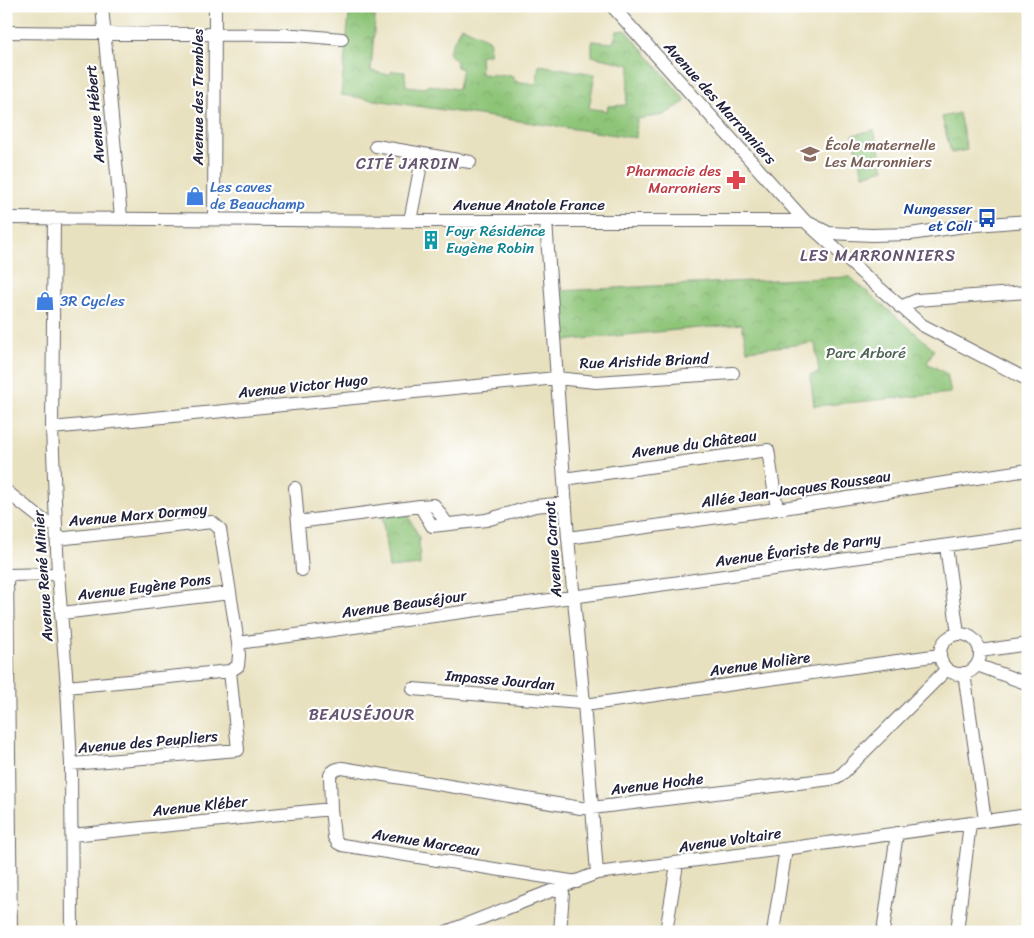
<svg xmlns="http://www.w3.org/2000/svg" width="1034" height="938" font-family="Sriracha,sans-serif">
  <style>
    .park { fill: url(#park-crowns); stroke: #587359 }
    .garden { fill: #8dc477; stroke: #587359 }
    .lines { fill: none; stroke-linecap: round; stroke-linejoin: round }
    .minor-casing { stroke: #676569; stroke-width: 14 }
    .minor { stroke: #fff; stroke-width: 12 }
    .labels { text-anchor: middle; stroke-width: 4.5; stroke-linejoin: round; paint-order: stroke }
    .street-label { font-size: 15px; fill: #22223b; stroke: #fff }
    .education-label { font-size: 15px; fill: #785e54; stroke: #fff; text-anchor: start }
    .health-label { font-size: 15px; fill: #be3a42; stroke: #fff; text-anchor: end }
    .shop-label { font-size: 15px; fill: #366cbe; stroke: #fff; text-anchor: start }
    .transit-label { font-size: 15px; fill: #164399; stroke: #fff; text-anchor: end }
    .culture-label { font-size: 15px; fill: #0d838f; stroke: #fff; text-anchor: start }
    .park-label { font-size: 15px; fill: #4d6353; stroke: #fff }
    .neighbourhood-label { font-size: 16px; letter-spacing: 1px; fill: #64546f; stroke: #fff }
  </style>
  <defs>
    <pattern id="park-crowns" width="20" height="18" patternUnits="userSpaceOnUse" patternTransform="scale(1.25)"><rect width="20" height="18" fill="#8dc477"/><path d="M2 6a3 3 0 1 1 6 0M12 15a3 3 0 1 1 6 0" fill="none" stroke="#79a868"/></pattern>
  </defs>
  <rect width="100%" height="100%" fill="#fff"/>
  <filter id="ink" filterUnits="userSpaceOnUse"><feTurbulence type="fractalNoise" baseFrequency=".02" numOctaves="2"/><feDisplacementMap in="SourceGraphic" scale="10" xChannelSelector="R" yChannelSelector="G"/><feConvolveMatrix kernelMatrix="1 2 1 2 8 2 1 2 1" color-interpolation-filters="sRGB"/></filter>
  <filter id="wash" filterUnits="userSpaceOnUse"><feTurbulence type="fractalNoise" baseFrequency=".0096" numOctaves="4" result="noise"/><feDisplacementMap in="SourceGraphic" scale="20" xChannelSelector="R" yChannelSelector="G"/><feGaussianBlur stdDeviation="1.12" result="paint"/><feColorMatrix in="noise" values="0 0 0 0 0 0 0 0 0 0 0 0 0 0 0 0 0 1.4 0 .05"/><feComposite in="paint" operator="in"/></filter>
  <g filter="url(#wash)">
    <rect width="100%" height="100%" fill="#e8e1bf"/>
    <path class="park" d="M350 6H376L371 71 389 75 392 71 405 72 406 86 426 88 427 85 458 89 462 69 457 67 456 60 448 53 461 26 490 40 489 55H480L481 74 513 76 514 81 536 84 539 65 595 74 589 108 607 111 608 106 626 105 630 65 592 56V41L613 43 617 31 626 30 686 101 664 115 637 119 636 138 341 95Z
      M959 113 967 150 951 153 942 117Z
      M850 277 934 349 927 363 947 374 951 393 814 406 810 375 819 373 815 343 747 350 742 324 561 341 559 291 749 281Z
      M407 513 419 537 420 565 389 568 382 515Z"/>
    <path class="garden" d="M874 130 884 169 863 175 853 135Z"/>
  </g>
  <g filter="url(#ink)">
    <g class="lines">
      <g class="minor-casing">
        <path id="minor" d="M102 6 121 218
          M612 6 805 221 862 273 922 325 1028 380
          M6 32 295 35 342 39
          M376 146 470 162
          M6 218 422 221H805L829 233 872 235 910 234 965 226 1028 221
          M54 218 52 428 58 574 67 687 71 764 72 932
          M214 219 215 6
          M410 221 423 154
          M546 221 568 538 584 703 597 873
          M900 307 917 300 1028 292
          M52 428 556 378 596 382 733 373
          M564 479 768 450 777 509
          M295 488 302 570
          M6 491 44 521 56 525
          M420 506 434 505 447 524
          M298 522 420 506 432 526 486 520 535 506 566 503
          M568 538 777 509 1028 470
          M57 539 212 522 220 529 238 643 239 655 238 666 230 671
          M946 546 958 634
          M6 575 58 574
          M7 575 11 932
          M62 613 230 593
          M940 654a20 20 0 1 1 40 0a20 20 0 1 1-40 0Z
          M238 643 1028 534
          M980 651 1028 644
          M977 665 1028 684
          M964 673 985 820
          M67 687 230 671
          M413 689 592 704 940 655
          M71 764 238 750 230 671
          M72 835 331 809
          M577 882 342 845 338 843 334 837 331 809 330 775C333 770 336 769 342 768L581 808H592L831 779 837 778 843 773 947 669
          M446 932 597 873 799 847 1028 815
          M560 932 563 893 562 887
          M666 932 677 864
          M773 932 785 855V849
          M883 932 897 833
          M957 932 970 823"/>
      </g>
      <use href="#minor" class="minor"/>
    </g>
  </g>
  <defs>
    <g id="school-bare" transform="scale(1.5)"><path d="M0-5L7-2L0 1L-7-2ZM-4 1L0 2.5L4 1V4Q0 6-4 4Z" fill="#8d6e63" stroke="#fff" stroke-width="2.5" paint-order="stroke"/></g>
    <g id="pharmacy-bare" transform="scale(1.5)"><path d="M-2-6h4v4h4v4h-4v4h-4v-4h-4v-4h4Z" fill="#e0444e" stroke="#fff" stroke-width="2.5" paint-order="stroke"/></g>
    <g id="shop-bare" transform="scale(1.5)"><path d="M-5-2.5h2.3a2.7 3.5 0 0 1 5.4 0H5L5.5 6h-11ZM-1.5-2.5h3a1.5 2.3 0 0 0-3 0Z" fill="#3f7fe0" stroke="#fff" stroke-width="2.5" paint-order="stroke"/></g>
    <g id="bus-bare" transform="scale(1.5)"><path d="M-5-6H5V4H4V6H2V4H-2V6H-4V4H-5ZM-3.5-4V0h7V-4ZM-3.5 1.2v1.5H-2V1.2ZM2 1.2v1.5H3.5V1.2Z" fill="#1a4fb4" stroke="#fff" stroke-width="2.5" paint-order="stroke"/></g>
    <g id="building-bare" transform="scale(1.5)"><path d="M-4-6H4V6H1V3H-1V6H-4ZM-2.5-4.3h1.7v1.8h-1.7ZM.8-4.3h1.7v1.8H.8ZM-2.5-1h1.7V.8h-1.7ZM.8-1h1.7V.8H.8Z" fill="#0f9aa8" stroke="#fff" stroke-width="2.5" paint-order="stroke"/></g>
  </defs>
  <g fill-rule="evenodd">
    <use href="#school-bare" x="810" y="154"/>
    <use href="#pharmacy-bare" x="736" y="180"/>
    <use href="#shop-bare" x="195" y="196"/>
    <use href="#bus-bare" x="987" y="218"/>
    <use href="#building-bare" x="431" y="240"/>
    <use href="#shop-bare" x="45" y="301"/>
  </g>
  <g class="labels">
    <g class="street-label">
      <text transform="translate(198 97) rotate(-90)" y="5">Avenue des Trembles</text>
      <text transform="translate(720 103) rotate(48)" y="5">Avenue des Marronniers</text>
      <text transform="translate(95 114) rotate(-95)" y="5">Avenue Hébert</text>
      <text x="529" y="210">Avenue Anatole France</text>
      <text transform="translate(644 361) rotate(-2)" y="5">Rue Aristide Briand</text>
      <text transform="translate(303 386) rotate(-6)" y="5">Avenue Victor Hugo</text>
      <text transform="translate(694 444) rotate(-8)" y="5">Avenue du Château</text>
      <text transform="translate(796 489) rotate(-8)" y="5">Allée Jean-Jacques Rousseau</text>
      <text transform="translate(138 515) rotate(-5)" y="5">Avenue Marx Dormoy</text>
      <text transform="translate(553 549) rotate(-94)" y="5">Avenue Carnot</text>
      <text transform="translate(798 550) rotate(-8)" y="5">Avenue Évariste de Parny</text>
      <text transform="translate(43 576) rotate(-94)" y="5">Avenue René Minier</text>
      <text transform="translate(144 587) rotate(-7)" y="5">Avenue Eugène Pons</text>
      <text transform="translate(404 604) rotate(-8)" y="5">Avenue Beauséjour</text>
      <text transform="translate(760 664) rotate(-8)" y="5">Avenue Molière</text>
      <text transform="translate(500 680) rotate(5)" y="5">Impasse Jourdan</text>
      <text transform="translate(148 742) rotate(-5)" y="5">Avenue des Peupliers</text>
      <text transform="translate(657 784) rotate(-7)" y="5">Avenue Hoche</text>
      <text transform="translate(200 806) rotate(-6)" y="5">Avenue Kléber</text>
      <text transform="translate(730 840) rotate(-8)" y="5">Avenue Voltaire</text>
      <text transform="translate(426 842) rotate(9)" y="5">Avenue Marceau</text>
    </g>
    <g class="education-label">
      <text x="825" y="150">École maternelle<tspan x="825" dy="17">Les Marronniers</tspan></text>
    </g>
    <g class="health-label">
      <text x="721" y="176">Pharmacie des<tspan x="721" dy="17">Marroniers</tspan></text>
    </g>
    <g class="shop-label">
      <text x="210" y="192">Les caves<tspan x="210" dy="17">de Beauchamp</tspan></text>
      <text x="60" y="306">3R Cycles</text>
    </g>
    <g class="transit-label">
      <text x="972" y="214">Nungesser<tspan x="972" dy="17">et Coli</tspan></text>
    </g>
    <g class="culture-label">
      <text x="446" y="236">Foyr Résidence<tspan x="446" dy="17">Eugène Robin</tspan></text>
    </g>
    <g class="park-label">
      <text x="866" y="358">Parc Arboré</text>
    </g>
    <g class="neighbourhood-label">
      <text x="408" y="169">CITÉ JARDIN</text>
      <text x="878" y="261">LES MARRONNIERS</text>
      <text x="362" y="720">BEAUSÉJOUR</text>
    </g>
  </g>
  <rect width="1034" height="938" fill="none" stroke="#fff" stroke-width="25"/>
</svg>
